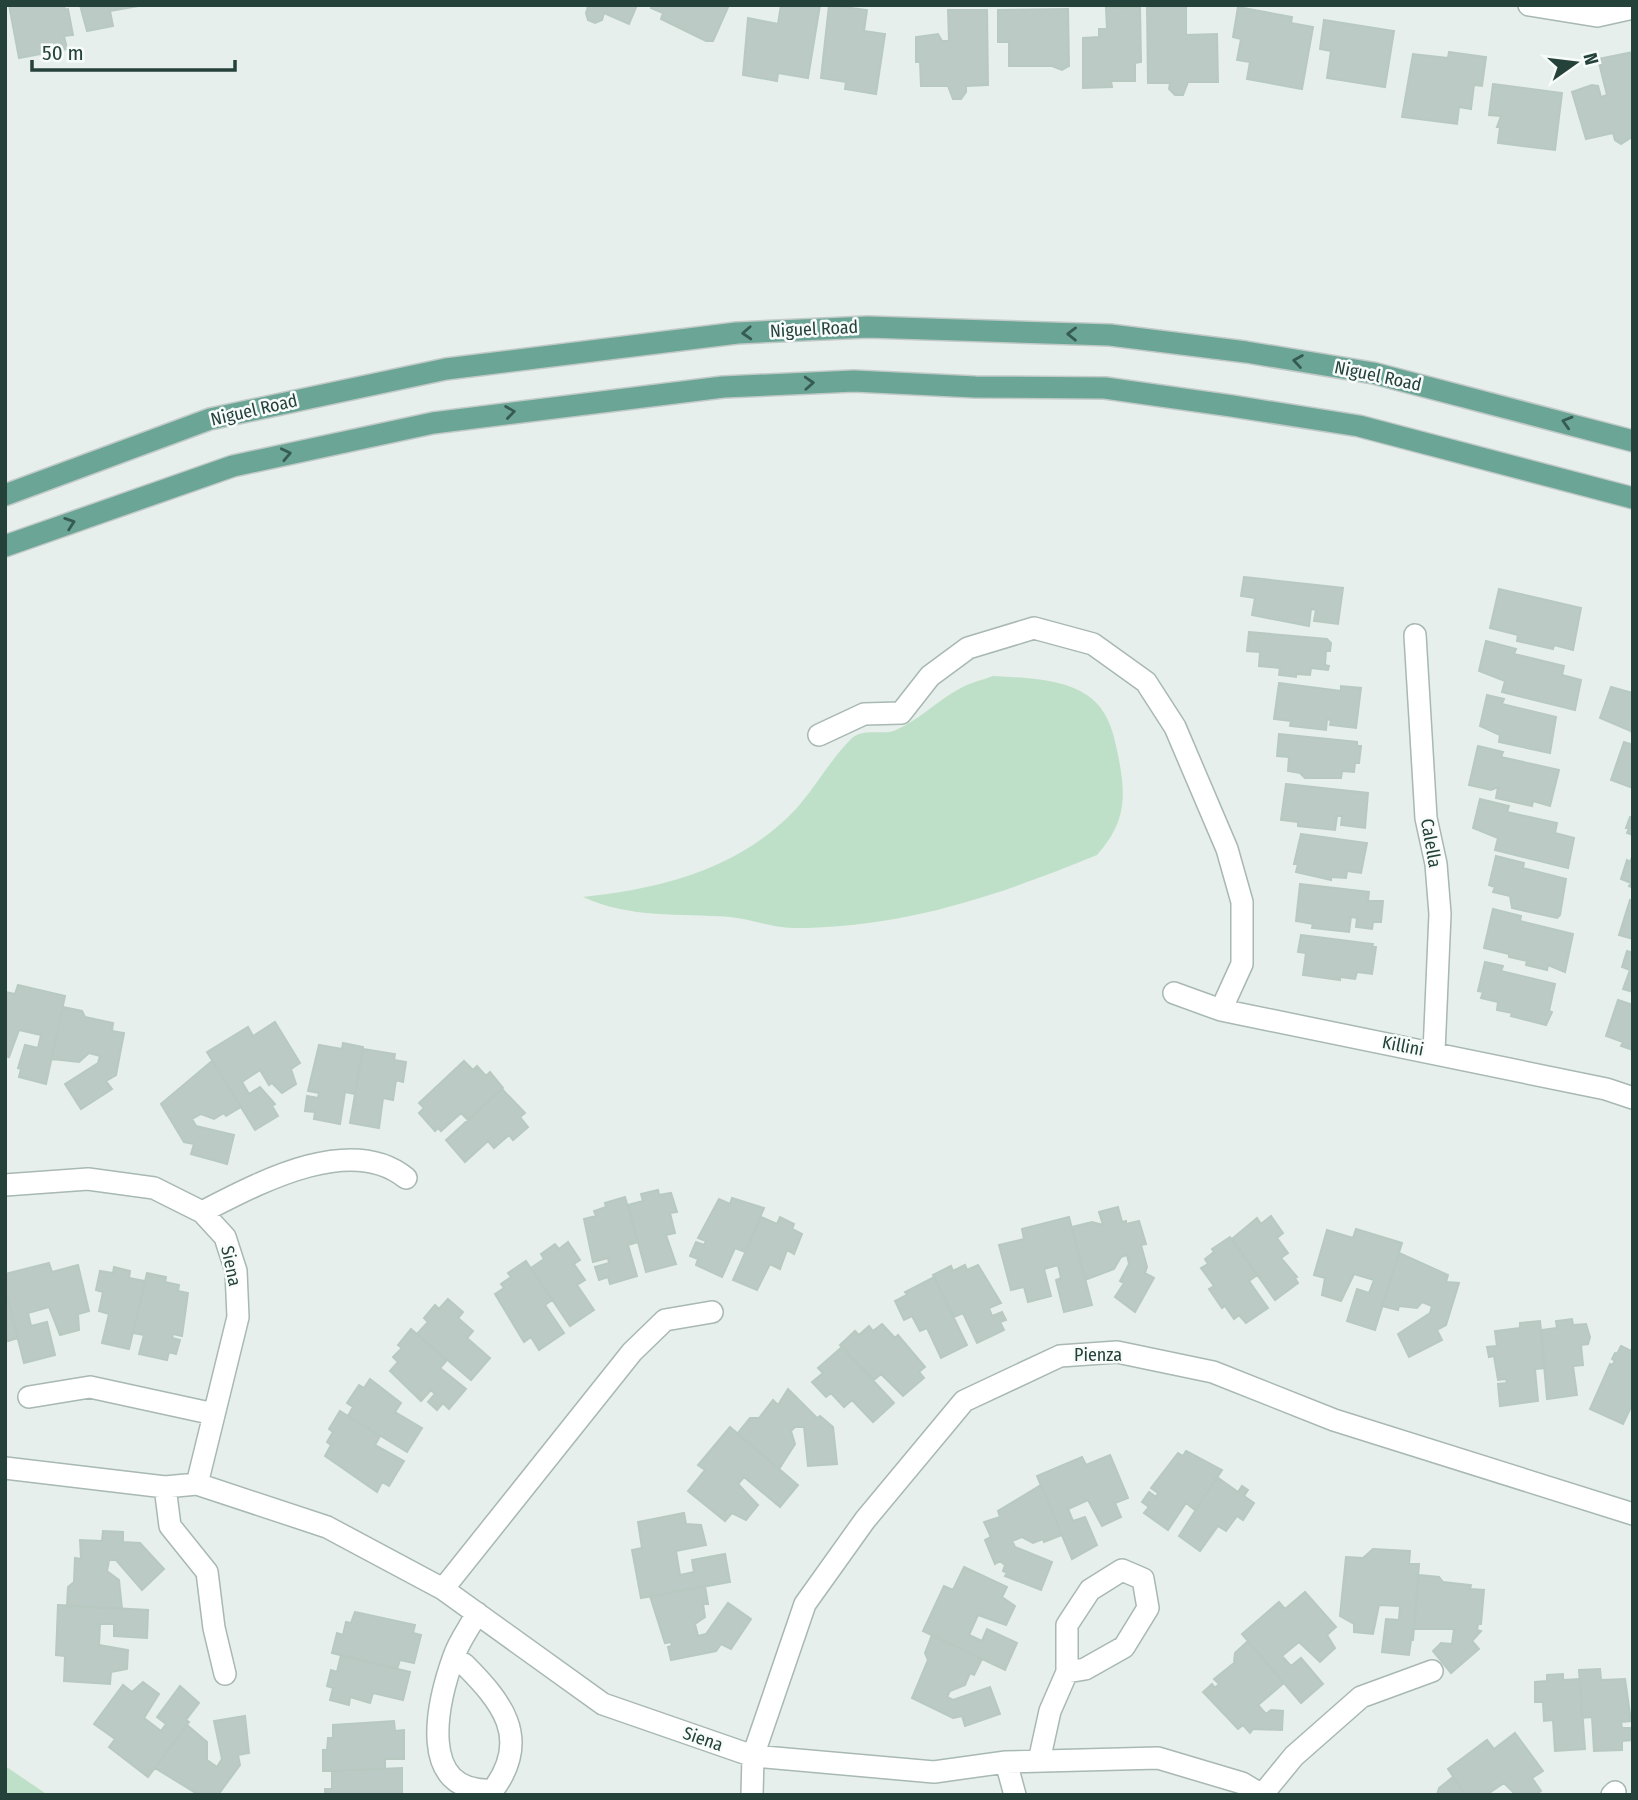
<svg xmlns="http://www.w3.org/2000/svg" width="1638" height="1800" font-family="'Fira Sans Condensed',sans-serif">
  <style>
    .green { fill: #bfe0c8 }
    .building { fill: #bbcac4; stroke: #b8c9c2; stroke-width: 2 }
    .lines { fill: none; stroke-linecap: round; stroke-linejoin: round }
    .minor-casing { stroke: #a8b8b2; stroke-width: 24 }
    .major-casing { stroke: #c2cac8; stroke-width: 24 }
    .minor { stroke: #fff; stroke-width: 21 }
    .major { stroke: #6aa596; stroke-width: 21 }
    .oneway { stroke: #365b51 }
    .labels { text-anchor: middle; stroke-width: 5; stroke-linejoin: round; paint-order: stroke }
    .street-label { font-size: 18px; fill: #24423a; stroke: #f7fbf9 }
  </style>
  <rect width="100%" height="100%" fill="#e6efeb"/>
  <path class="green" d="M993 676C1024 678 1066 678 1091 698 1108 712 1113 731 1117 750 1126 793 1128 820 1097 855 997 896 903 928 793 928 772 928 751 919 730 917 679 913 631 919 583 897 661 889 739 869 795 810 815 788 830 760 851 739 863 727 883 736 896 730 919 720 937 701 959 689 969 683 982 680 993 676Z
    M5 1766 48 1795H5Z"/>
  <path class="building" d="M9 5H64L65 10 68 9 73 35 64 36 67 49 19 58Z
    M80 5H144L110 11 113 26 87 31Z
    M584 5H637L629 24 604 13 602 20 595 23 588 20 586 13 588 7Z
    M652 5H729L713 41H706L661 19 663 13 651 8Z
    M781 5H820L808 78 778 73 777 81 743 75 748 18 778 24Z
    M829 5 867 10 864 31 885 34 876 94 845 89 846 82 821 78Z
    M1186 6V35L1217 34 1218 82H1188L1183 95H1175L1169 89 1170 83H1148L1147 7Z
    M1140 7 1141 62 1135 63V81H1111L1112 87 1083 88V38L1099 37V29H1107L1106 8Z
    M1238 7 1292 17 1291 23 1313 27 1302 89 1247 79 1250 62 1237 60 1241 39 1233 37Z
    M1068 9 1069 66 1062 70 1052 66H1009V42H998V10Z
    M948 10H987L988 85 966 86V92L961 99H953L948 86H921L920 62H916V37L938 34 942 41H949Z
    M1324 20 1394 31 1385 87 1327 78 1331 51 1320 49Z
    M1449 52 1486 57 1482 86 1474 85 1471 109 1459 107 1457 124 1402 117 1413 54 1448 58Z
    M1633 52 1632 137 1621 144 1615 140 1613 133 1586 139 1572 92 1592 85 1598 86 1601 97 1607 95 1598 59Z
    M1493 84 1562 93 1555 150 1498 143 1500 127H1497L1501 116 1489 115Z
    M1244 577 1343 588 1338 624 1314 621 1316 610 1311 609 1309 626 1252 615 1255 598 1241 596Z
    M1499 589 1581 608 1573 650 1554 645 1553 649 1517 641 1518 635 1490 628Z
    M1249 632 1327 639 1331 643 1330 651H1326L1325 665 1329 666 1328 670 1311 668 1310 675 1296 674V677L1279 675 1280 668 1259 666 1260 652 1247 651Z
    M1486 641 1516 649 1514 654 1564 666 1562 675 1581 680 1575 710 1502 692 1505 681 1479 671Z
    M1279 683 1341 691V686L1361 688 1356 728 1330 725 1331 720 1327 719 1326 730 1290 726 1291 721 1274 719Z
    M1611 687 1633 693V736L1631 731 1600 718Z
    M1487 695 1504 699 1502 704 1556 717 1550 753 1499 742 1500 735 1480 726Z
    M1279 734 1357 742V746H1361L1359 763H1355L1354 772 1342 771 1341 778H1305L1300 773 1288 771 1289 757 1277 756Z
    M1624 742 1633 745V788L1611 780Z
    M1478 746 1503 752 1501 757 1559 770 1550 806 1533 801 1532 806 1496 798 1498 787 1491 790 1469 785Z
    M1286 784 1368 793 1365 828 1341 825 1342 816H1337L1335 830 1298 826V822L1281 820Z
    M1480 799 1509 806 1507 812 1557 823 1555 833 1574 838 1568 868 1495 850 1498 838 1473 828Z
    M1630 817H1633V835L1627 833 1629 828H1626Z
    M1301 834 1367 843 1361 873 1347 871 1346 878 1331 877V880L1296 872 1298 864H1294Z
    M1633 855V888L1629 886 1631 883 1621 879 1627 860 1630 862Z
    M1496 856 1524 863 1523 868 1566 879 1560 915 1557 918 1512 908 1510 896 1493 892 1495 887 1489 885Z
    M1300 884 1369 892 1368 901H1383L1381 922H1373L1372 929 1356 927 1357 918 1351 917 1349 932 1312 928 1313 924 1296 921Z
    M1630 900 1633 901V939L1619 935Z
    M1493 909 1521 916 1520 921 1573 934 1565 972 1548 965 1547 970 1526 965 1527 961 1509 957V954L1484 948Z
    M1301 935 1373 944 1372 947H1376L1372 974 1357 972 1355 979 1340 977V980L1303 975 1306 953 1298 952Z
    M1627 951 1633 953V992L1623 989 1630 970 1622 967Z
    M1485 962 1503 966 1501 971 1555 984 1549 1011 1552 1012 1546 1025 1511 1016 1512 1013 1497 1010 1498 1002 1481 998 1483 992 1478 991Z
    M18 985 65 996 46 1084 19 1077 21 1069 18 1068 25 1045 38 1048 41 1035 19 1030 9 1057 5 1056V992L15 994Z
    M1618 1000 1633 1005V1050L1621 1046 1623 1042 1606 1036Z
    M63 1007 82 1011 85 1017 113 1023 112 1031 124 1033 116 1075 106 1081 112 1089 81 1109 65 1084 98 1063 100 1056 89 1053 79 1062 51 1059Z
    M275 1022 300 1063 291 1069 296 1084 282 1093 272 1083 269 1085 260 1070 242 1082 249 1094 260 1087 275 1104 272 1106 278 1116 255 1130 207 1052 248 1027 253 1036Z
    M343 1043 363 1047 355 1094 345 1092 340 1124 314 1119 315 1112 305 1111 307 1096 318 1098 319 1093 308 1091 319 1045 342 1049Z
    M363 1049 395 1054 394 1060 406 1062 403 1082 396 1080 393 1100 383 1098 379 1128 350 1123Z
    M212 1061 241 1107 226 1116 224 1113 214 1119 201 1114 192 1119 196 1126 234 1135 227 1164 191 1154 194 1144 184 1142 161 1104Z
    M464 1061 473 1070 477 1066 486 1076 490 1072 503 1088 468 1120 461 1113 441 1131 438 1128 435 1131 419 1113 424 1108 419 1103Z
    M502 1089 525 1113 520 1117 528 1127 513 1140 509 1135 494 1148 488 1141 465 1162 446 1140Z
    M658 1190 659 1195 671 1193 677 1212 670 1213 675 1233 666 1235 676 1264 646 1272 628 1205 643 1201 641 1194Z
    M625 1197 638 1242 628 1245 637 1276 610 1284 608 1277 599 1280 595 1267 609 1263 608 1258 593 1262 584 1219 596 1216 594 1211 606 1207 605 1203Z
    M732 1198 764 1208 745 1252 735 1248 722 1277 696 1265 698 1259 690 1256 696 1242 704 1245 706 1241 698 1238 719 1199 730 1204Z
    M1118 1207 1122 1222 1126 1221V1224L1139 1221 1146 1244 1141 1245 1147 1267 1145 1273 1154 1278 1135 1312 1115 1297 1124 1283 1120 1281 1129 1264 1127 1255 1121 1257 1114 1269 1085 1280 1072 1227 1092 1222 1103 1225 1099 1212Z
    M1271 1216 1283 1233 1277 1238 1288 1253 1281 1258 1297 1277 1295 1278 1298 1283 1275 1300 1232 1239 1257 1218 1261 1224Z
    M761 1217 777 1224 780 1217 794 1224 792 1229 802 1234 794 1254 787 1250 780 1269 770 1264 757 1290 733 1280Z
    M1069 1217 1092 1305 1064 1312 1056 1280 1061 1278 1058 1265 1044 1269 1051 1296 1028 1302 1024 1287 1011 1290 999 1245 1024 1239 1022 1229Z
    M1356 1229 1402 1243 1375 1330 1347 1321 1357 1289 1369 1293 1374 1280 1354 1274 1341 1301 1322 1295 1325 1278 1314 1275 1327 1230 1353 1238Z
    M1230 1237 1257 1275 1249 1281 1268 1308 1246 1323 1239 1315 1234 1319 1225 1306 1222 1308 1209 1289 1214 1286 1201 1268 1208 1264 1205 1259 1214 1252 1212 1249Z
    M568 1242 580 1260 574 1264 585 1280 577 1285 594 1310 570 1326 531 1268 544 1259 541 1254 555 1244 559 1249Z
    M1399 1253 1448 1275 1446 1282 1459 1283 1446 1325 1437 1330 1442 1340 1409 1357 1398 1334 1430 1313 1432 1306 1422 1302 1417 1308 1399 1306 1398 1310 1382 1306Z
    M526 1261 552 1300 545 1305 564 1333 539 1350 531 1337 524 1342 495 1294 504 1288 501 1284 511 1277 508 1273Z
    M49 1263 52 1272 78 1265 89 1311 78 1314 79 1330 60 1335 49 1307 28 1313 31 1326 47 1322 55 1355 24 1363 5 1288V1274Z
    M965 1265 967 1270 978 1265 1001 1303 989 1308 992 1316 1002 1312 1006 1320 1000 1322 1004 1330 977 1343 963 1313 954 1317 933 1275 951 1266 953 1271Z
    M114 1267 130 1271 129 1278 145 1281 129 1349 102 1343 109 1314 99 1311 103 1292 96 1290 100 1271 113 1273Z
    M147 1273 166 1277 165 1282 179 1285 178 1291 188 1293 182 1336 173 1334 172 1338 180 1340 176 1354 169 1352 167 1360 139 1354 144 1335 133 1333Z
    M934 1277 967 1345 941 1358 927 1328 920 1331 912 1316 904 1320 895 1301 907 1295 905 1292Z
    M5 1288 18 1338 5 1342Z
    M448 1299 463 1312 458 1318 473 1331 467 1338 490 1358 471 1380 417 1334 428 1322 424 1318 435 1305 439 1309Z
    M1572 1319 1573 1325 1586 1324 1590 1337 1588 1344 1581 1345 1583 1365 1573 1366 1577 1395 1547 1399 1541 1330 1557 1328 1556 1321Z
    M1540 1321 1545 1368 1535 1369 1538 1401 1500 1406 1498 1384 1507 1383 1506 1379 1498 1380 1494 1356 1489 1357 1487 1347 1497 1346 1495 1331 1520 1328V1323Z
    M882 1324 895 1338 898 1335 925 1367 919 1372 924 1378 903 1396 881 1374 874 1380 840 1345 855 1331 859 1335 869 1326 873 1331Z
    M411 1329 447 1360 440 1368 466 1389 449 1409 443 1403 437 1410 428 1402 435 1394 431 1390 421 1401 390 1371 398 1362 393 1357 402 1348 398 1345Z
    M1621 1346 1631 1351 1633 1347V1403L1623 1424 1590 1409 1610 1364 1612 1365 1615 1361 1612 1359 1615 1353 1617 1354Z
    M842 1347 894 1403 873 1422 852 1400 844 1407 831 1393 826 1397 812 1382 823 1373 818 1368Z
    M370 1379 401 1403 395 1412 422 1428 407 1452 348 1416 353 1407 347 1403 359 1385 364 1388Z
    M788 1389 817 1418 820 1416 833 1427 837 1464 808 1466 804 1427H795L791 1431 795 1444 779 1469 737 1434 750 1418H759L773 1400 778 1405Z
    M340 1411 380 1436 375 1445 404 1461 389 1486 382 1482 377 1492 325 1456 331 1445 327 1442 333 1432 329 1429Z
    M730 1427 798 1485 780 1507 744 1477 738 1484 758 1505 746 1520 732 1513 725 1521 688 1491 705 1470 698 1465Z
    M1186 1451 1222 1470 1195 1510 1186 1503 1168 1530 1144 1513 1149 1507 1142 1502 1149 1492 1156 1497 1158 1493 1151 1488 1178 1453 1183 1456Z
    M1110 1455 1128 1498 1115 1503 1121 1517 1102 1526 1088 1500 1068 1509 1073 1521 1085 1517 1097 1545 1072 1559 1037 1476 1082 1457 1086 1465Z
    M1217 1477 1238 1492 1242 1486 1248 1490 1244 1496 1254 1503 1243 1520 1237 1516 1226 1531 1218 1526 1200 1551 1179 1536Z
    M1041 1485 1062 1535 1044 1542 1043 1539 1033 1543 1022 1537 1012 1541 1015 1547 1052 1562 1041 1590 1005 1576 1007 1573 1003 1571 1005 1565 1000 1561 995 1564 985 1540 991 1537 984 1522 1000 1517 998 1511Z
    M684 1513 686 1524 701 1525 706 1545 676 1551 680 1575 694 1572 692 1560 725 1554 730 1582 641 1598 632 1550 642 1548 638 1522Z
    M103 1531 123 1532V1542L140 1543 164 1569 142 1590 116 1560H109L107 1571 119 1580 122 1609 67 1606 68 1587 74 1582 75 1558 81 1559 80 1540 102 1541Z
    M1373 1549 1410 1551 1409 1564H1419L1413 1640H1411L1409 1655 1382 1652 1386 1619 1399 1620 1400 1606 1379 1605 1373 1634 1354 1632V1624L1340 1616 1346 1557 1363 1558Z
    M964 1567 1007 1587 1002 1597 1015 1606 1006 1625 978 1615 969 1635 982 1641 987 1629 1017 1643 1005 1670 923 1631 944 1586 953 1590Z
    M1419 1575 1439 1577 1443 1582 1471 1585 1470 1589 1484 1590 1481 1624H1478L1477 1630 1481 1631 1472 1641 1479 1649 1451 1673 1433 1651 1441 1643 1452 1644 1454 1629H1414Z
    M705 1586 708 1604H703L705 1617 695 1624 698 1636 706 1634 728 1603 751 1619 731 1649 721 1644 716 1651 671 1660 668 1647 672 1646 671 1642 665 1643 650 1596Z
    M1305 1592 1336 1627 1327 1635 1335 1648 1320 1662 1299 1642 1282 1656 1291 1666 1301 1658 1323 1684 1301 1703 1242 1634 1279 1602 1285 1609Z
    M58 1605 148 1610 147 1638 114 1636V1624H100L99 1645 128 1650 127 1669 111 1672 110 1684 64 1681 65 1656 56 1655Z
    M355 1612 415 1625 413 1633 421 1635 414 1663 400 1660 397 1669 332 1653 337 1633 343 1635 346 1622 351 1623Z
    M932 1635 982 1659 974 1675 970 1673 965 1685 950 1691 947 1697 953 1700 990 1687 1000 1714 965 1726 962 1716 953 1718 912 1698 928 1660 925 1653Z
    M1248 1641 1284 1683 1258 1705 1266 1714 1271 1710 1283 1711 1282 1730 1253 1729 1250 1733 1243 1725 1238 1729 1203 1692 1212 1684 1215 1688 1219 1684 1214 1679 1234 1663 1235 1653Z
    M341 1655 410 1672 403 1700 373 1693 370 1703 350 1697 349 1705 330 1700 333 1688 327 1686 331 1670 337 1672Z
    M1600 1669 1601 1680 1625 1679 1631 1721 1621 1722 1622 1728H1631L1632 1740 1622 1741V1750L1594 1751 1592 1717 1582 1718 1579 1670Z
    M1563 1674V1680L1580 1679 1585 1749 1555 1751 1553 1720 1544 1721 1543 1702H1535V1682L1547 1681V1675Z
    M143 1682 159 1694 144 1718 161 1731 166 1724 157 1717 180 1686 199 1703 186 1720 189 1722 148 1777 109 1747 115 1739 94 1724 123 1685 132 1692Z
    M245 1716 249 1753 238 1755 240 1765 218 1795H199L155 1768 187 1725 207 1742V1760L217 1767 222 1759 214 1721Z
    M394 1721 395 1731 404 1730V1759H385V1769L323 1771V1750H327L328 1738H333V1725Z
    M1515 1733 1543 1771 1532 1778 1541 1791 1535 1795H1516L1504 1783 1486 1795H1466L1448 1769 1487 1740 1494 1749Z
    M402 1768V1795H325V1789H332V1771Z
    M1453 1777 1466 1795H1437L1439 1788Z"/>
  <g class="lines">
    <g class="minor-casing">
      <path id="minor" d="M1529 5 1597 16 1633 8
        M1415 635 1426 818 1436 864 1440 914 1434 1052
        M819 735 864 714 901 713 930 676 968 648 1034 628 1093 644 1146 682 1175 727 1227 849 1242 902V964L1221 1010
        M1174 993 1221 1010 1606 1089 1633 1098
        M5 1185 88 1179 154 1188 202 1212 225 1237 236 1271 238 1317 197 1484 165 1487 5 1468
        M202 1212C255 1185 350 1132 406 1178
        M29 1397 90 1387 214 1414
        M197 1484 327 1527 443 1589 603 1704 753 1756 934 1772 1006 1762 1158 1758 1242 1783 1262 1795
        M165 1487 170 1526 207 1572 214 1628 225 1674
        M443 1589 632 1352 665 1320 712 1312
        M452 1663 464 1664C501 1701 532 1738 493 1790 416 1794 437 1703 454 1656 459 1641 470 1627 477 1613
        M1039 1761 1050 1711 1067 1672 1085 1669 1124 1647 1148 1608 1143 1579 1122 1570 1090 1590 1067 1625V1672
        M1006 1762 1015 1795
        M752 1795 753 1756 805 1604 865 1520 964 1401 1060 1356 1117 1352 1213 1372 1334 1420 1633 1514
        M1262 1795 1294 1756 1361 1697 1432 1671
        M1612 1795 1615 1792"/>
    </g>
    <g class="major-casing">
      <path id="major" d="M5 495 210 419 446 369 737 333 868 327 1110 335 1246 352 1373 373 1633 441
        M5 546 233 466 433 423 723 387 854 381 975 387 1105 388 1232 406 1359 426 1633 498"/>
    </g>
    <use href="#minor" class="minor"/>
    <use href="#major" class="major"/>
  </g>
  <defs><path id="oneway-chevron" d="M-2-3.5L2.5 0L-2 3.5" fill="none" stroke-width="1.6" stroke-linecap="round" stroke-linejoin="round" transform="scale(1.75)"/></defs>
  <g class="oneway">
    <use href="#oneway-chevron" transform="translate(747 333) rotate(177)"/>
    <use href="#oneway-chevron" transform="translate(1072 334) rotate(-179)"/>
    <use href="#oneway-chevron" transform="translate(1298 361) rotate(-171)"/>
    <use href="#oneway-chevron" transform="translate(809 383) rotate(-3)"/>
    <use href="#oneway-chevron" transform="translate(510 412) rotate(-8)"/>
    <use href="#oneway-chevron" transform="translate(1567 422) rotate(-164)"/>
    <use href="#oneway-chevron" transform="translate(286 454) rotate(-12)"/>
    <use href="#oneway-chevron" transform="translate(70 523) rotate(-19)"/>
  </g>
  <g class="labels">
    <g class="street-label">
      <text transform="translate(814 329) rotate(-3)" y="6">Niguel Road</text>
      <text transform="translate(1378 376) rotate(12)" y="6">Niguel Road</text>
      <text transform="translate(254 410) rotate(-13)" y="6">Niguel Road</text>
      <text transform="translate(1431 843) rotate(80)" y="6">Calella</text>
      <text transform="translate(1403 1046) rotate(11)" y="6">Killini</text>
      <text transform="translate(231 1266) rotate(78)" y="6">Siena</text>
      <text x="1098" y="1361">Pienza</text>
      <text transform="translate(703 1739) rotate(19)" y="6">Siena</text>
    </g>
  </g>
  <rect width="1638" height="1800" fill="none" stroke="#24423a" stroke-width="14"/>
  <g transform="translate(1575 63) rotate(76)" stroke="#f7fbf9" stroke-width="5" paint-order="stroke">
  <path d="M0-5L12 26L0 18L-12 26Z" fill="#24423a"/>
  <text y="-10" font-size="19" font-weight="bold" text-anchor="middle" fill="#24423a">N</text>
  </g>
  <path d="M32 60v10h203v-10" fill="none" stroke="#24423a" stroke-width="3.5"/>
  <text x="42" y="60" font-size="21" fill="#24423a" stroke="#f7fbf9" stroke-width="5" paint-order="stroke">50 m</text>
</svg>
